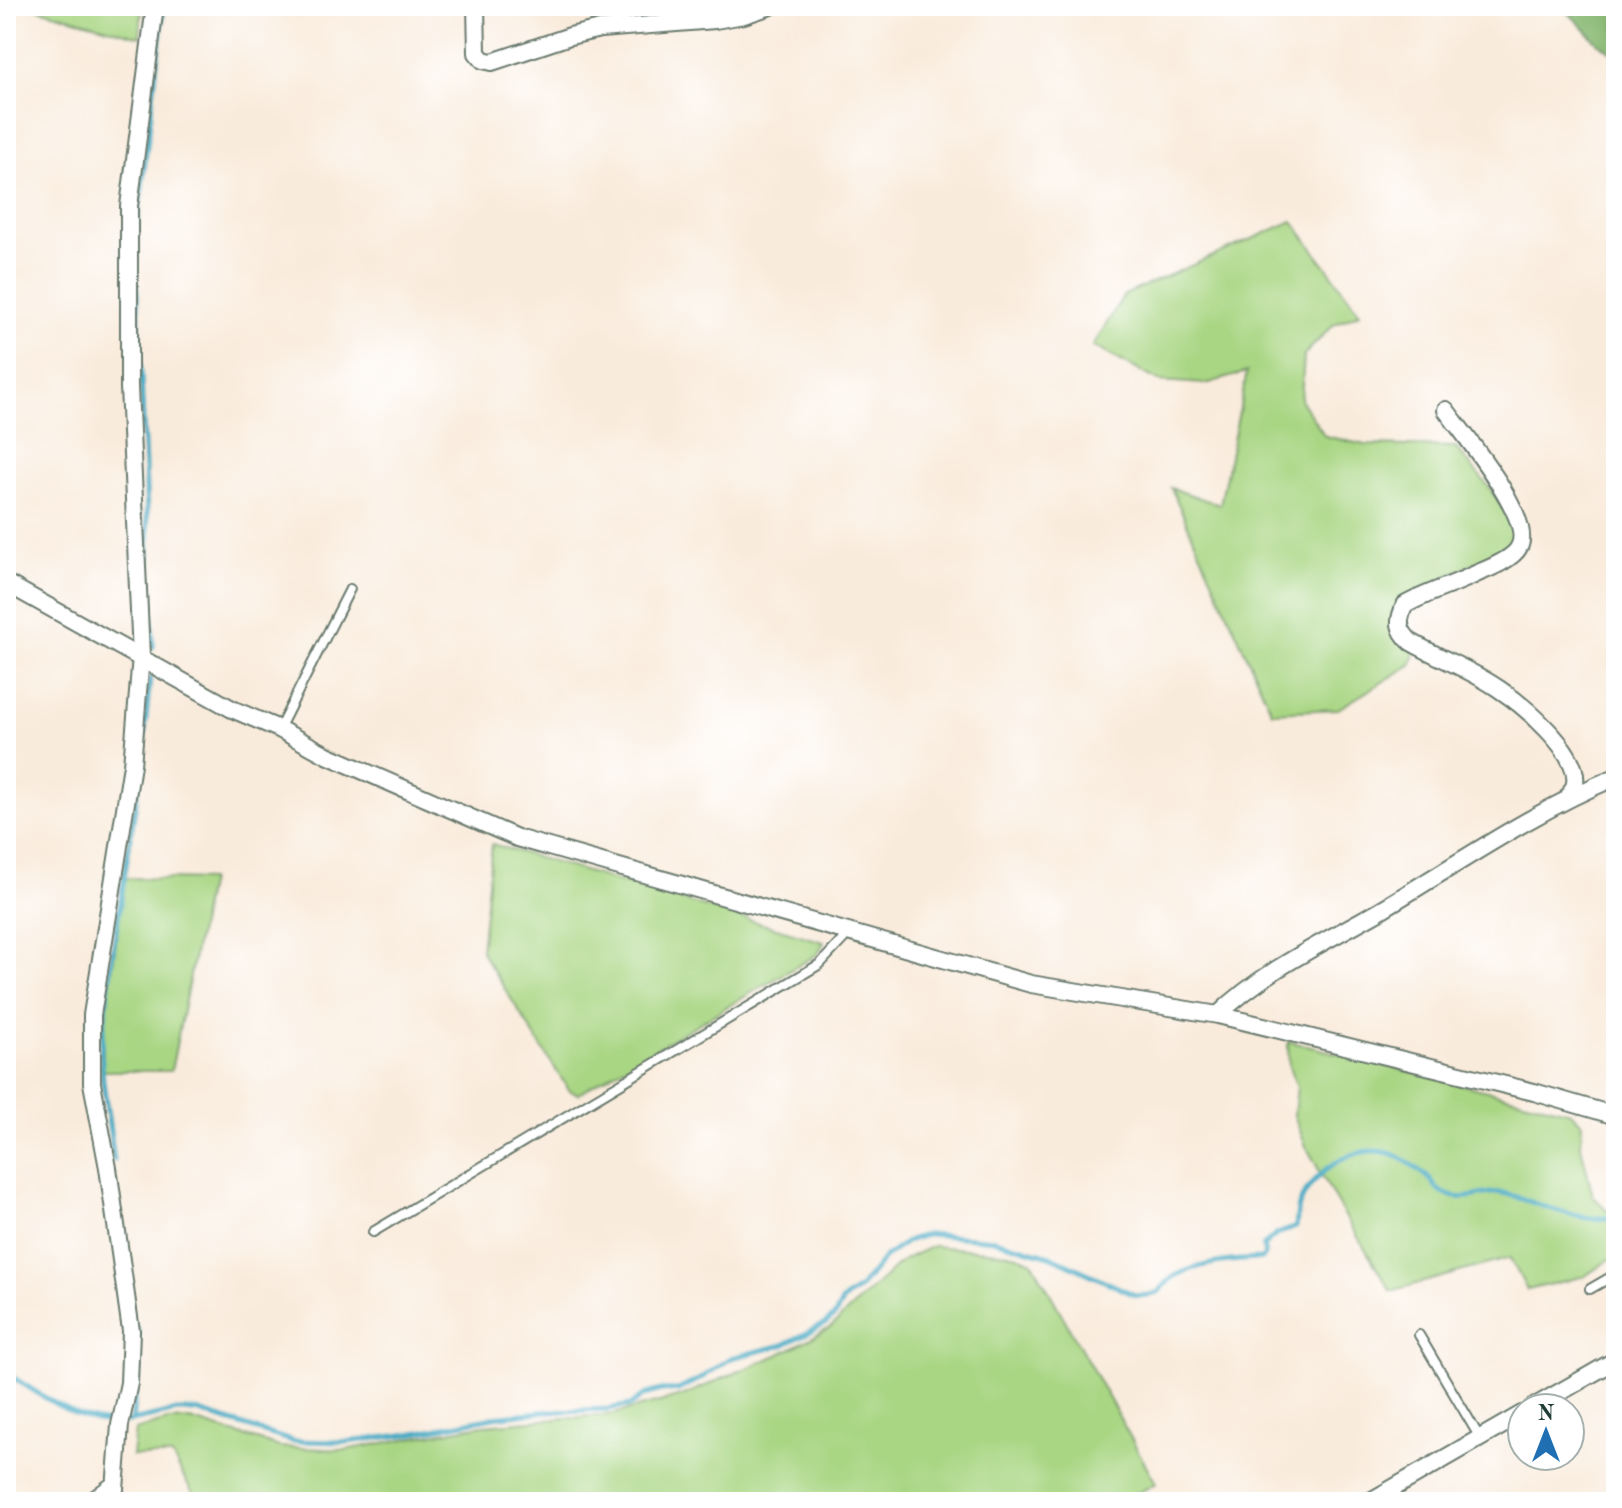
<svg xmlns="http://www.w3.org/2000/svg" width="1622" height="1508" font-family="'Old Standard TT',serif">
  <style>
    .green { fill: #a9d683; stroke: #648a5c; stroke-width: 2 }
    .forest { fill: #86b771; stroke: #527a52; stroke-width: 2 }
    .lines { fill: none; stroke-linecap: round; stroke-linejoin: round }
    .stream { stroke: #44aac4; stroke-width: 5 }
    .service-casing { stroke: #6b7a6e; stroke-width: 12 }
    .minor-casing { stroke: #6b7a6e; stroke-width: 20 }
    .service { stroke: #fff; stroke-width: 8 }
    .minor { stroke: #fff; stroke-width: 16 }
  </style>
  <rect width="100%" height="100%" fill="#fff"/>
  <filter id="ink" filterUnits="userSpaceOnUse"><feTurbulence type="fractalNoise" baseFrequency=".0125" numOctaves="2"/><feDisplacementMap in="SourceGraphic" scale="16" xChannelSelector="R" yChannelSelector="G"/><feConvolveMatrix kernelMatrix="1 2 1 2 8 2 1 2 1" color-interpolation-filters="sRGB"/></filter>
  <filter id="wash" filterUnits="userSpaceOnUse"><feTurbulence type="fractalNoise" baseFrequency=".006" numOctaves="4" result="noise"/><feDisplacementMap in="SourceGraphic" scale="32" xChannelSelector="R" yChannelSelector="G"/><feGaussianBlur stdDeviation="1.8" result="paint"/><feColorMatrix in="noise" values="0 0 0 0 0 0 0 0 0 0 0 0 0 0 0 0 0 1.4 0 .05"/><feComposite in="paint" operator="in"/></filter>
  <g filter="url(#wash)">
    <rect width="100%" height="100%" fill="#f9ebdb"/>
    <path class="green" d="M28 6H142L140 37Z
      M1293 221 1360 313 1333 325 1304 355 1301 401 1325 436 1365 445 1455 447 1490 488 1512 523 1513 544 1402 598 1394 609 1393 628 1415 652 1412 664 1338 709 1272 712 1171 488 1220 505 1247 372 1206 384 1159 381 1093 346 1124 295Z
      M492 844 824 942 818 954 578 1094 569 1090 561 1078 481 951Z
      M125 878 209 880 171 1071H103V1034Z
      M1288 1041 1571 1112 1582 1123 1581 1146 1593 1196 1616 1219V1255L1585 1276 1527 1290 1510 1258 1391 1291 1334 1198 1305 1144 1294 1115 1297 1086 1289 1067Z
      M933 1246 1009 1253 1032 1261 1156 1483 1122 1502H198L172 1456H132L135 1430 168 1421 190 1420 280 1447 345 1450 483 1425 614 1414 682 1396 784 1352 830 1328 903 1260Z"/>
    <path class="forest" d="M1562 6H1616V55L1598 43Z"/>
    <g class="lines">
      <path class="stream" d="M137 227 164 6
        M137 285 153 647
        M114 1160 103 1081 101 1050 112 957 141 768 150 678
        M6 1373C32 1389 76 1421 106 1422
        M132 1421 139 1361 138 1329
        M127 1422 177 1411H196L292 1441 347 1442 410 1434 493 1417 540 1412 608 1409 631 1405 644 1395 661 1390H678L700 1379 731 1358 783 1345 825 1324 835 1315 843 1300 859 1289 885 1257 909 1240 928 1234 995 1240 1050 1256 1135 1295C1168 1298 1158 1283 1179 1274 1206 1262 1232 1260 1262 1259L1265 1254 1263 1246 1277 1234 1296 1227C1297 1219 1297 1210 1300 1203 1316 1167 1363 1137 1401 1158 1411 1164 1423 1172 1431 1180 1434 1184 1438 1191 1443 1193 1466 1205 1486 1189 1503 1193 1534 1201 1584 1226 1616 1216"/>
    </g>
  </g>
  <g filter="url(#ink)">
    <g class="lines">
      <g class="service-casing">
        <path id="service" d="M279 729 350 589
          M373 1232 820 964 849 933
          M1590 1289 1616 1274
          M1419 1335 1480 1438"/>
      </g>
      <g class="minor-casing">
        <path id="minor" d="M476 6 477 53 483 60 492 62 570 36 600 29 715 20 744 15 771 6
          M1446 410C1464 435 1535 519 1519 547 1513 559 1490 568 1478 573 1454 585 1428 592 1405 605 1397 621 1398 630 1411 642 1439 658 1472 670 1499 689 1522 704 1580 752 1575 783 1574 789 1570 794 1567 799
          M6 583 232 709 279 729 327 755 517 838 1031 984 1218 1015 1534 1092 1616 1116
          M1218 1015C1264 970 1327 941 1382 909 1459 863 1534 811 1616 777
          M1532 1408 1616 1360
          M91 1502 115 1484
          M114 1502 120 1425 129 1383 131 1331 108 1168 92 1083V1015L132 765 141 656 129 387V206L155 6
          M1369 1502 1522 1414"/>
      </g>
      <use href="#service" class="service"/>
      <use href="#minor" class="minor"/>
    </g>
  </g>
  <rect width="1622" height="1508" fill="none" stroke="#fff" stroke-width="32"/>
  <g transform="translate(1546 1432)"><circle r="38" fill="#ffffff" stroke="#a5b1ae" stroke-width="2"/>
  <path d="M0-6L14 30L0 20L-14 30Z" fill="#1f6fb2"/>
  <text y="-12" font-size="22" font-weight="bold" text-anchor="middle" fill="#1f3d34">N</text>
  </g>
</svg>
